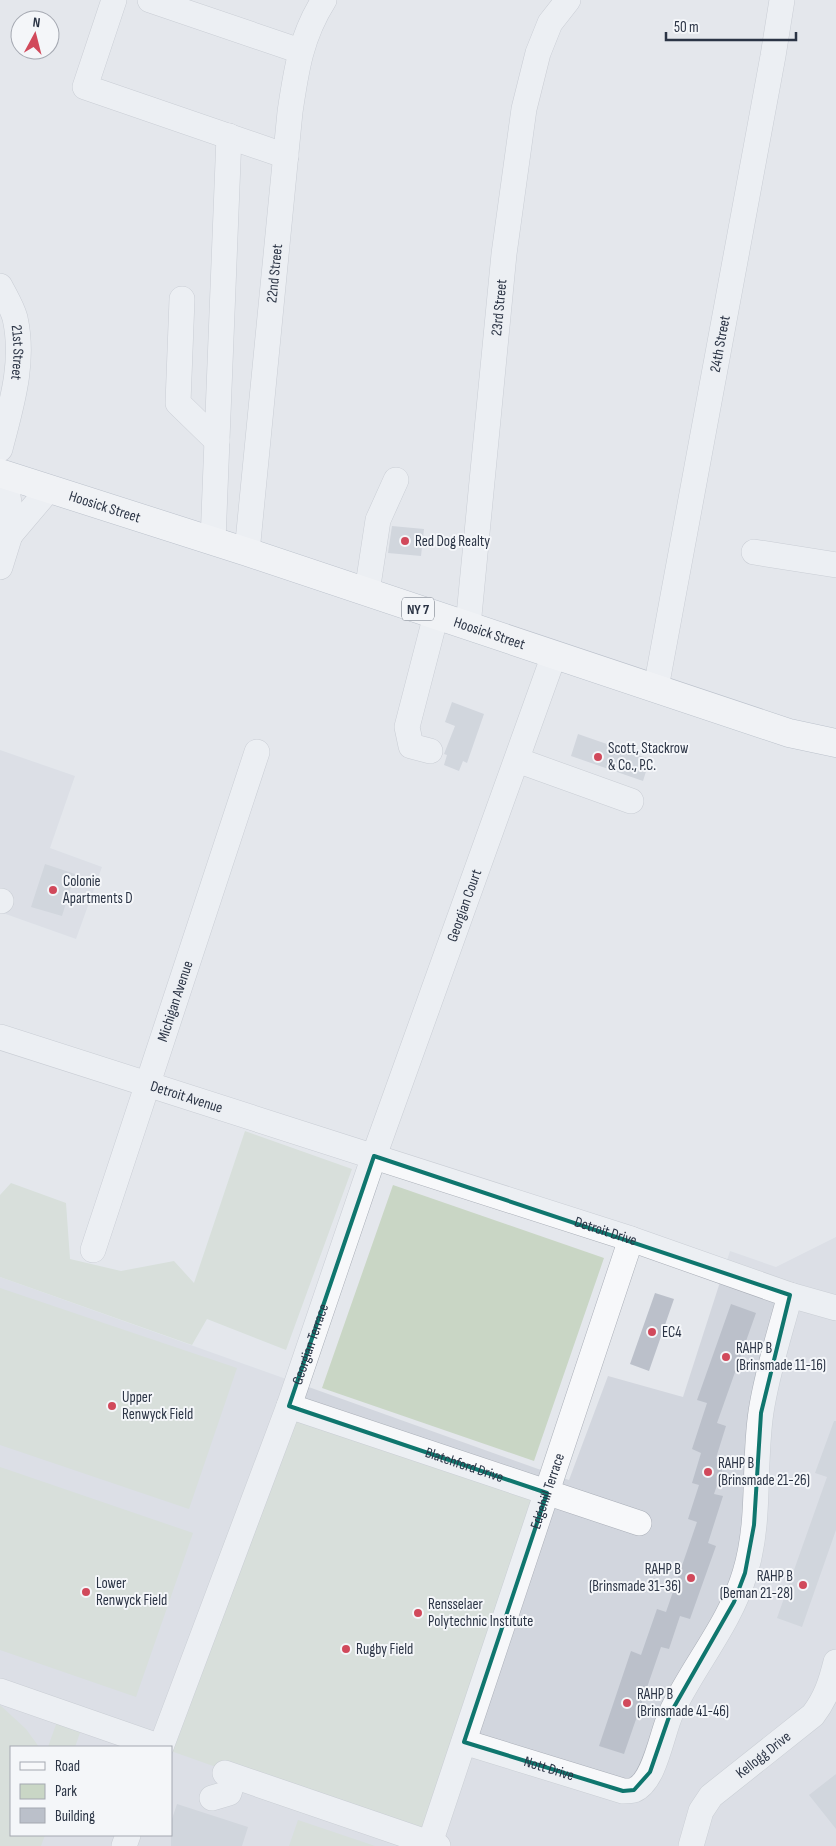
<svg xmlns="http://www.w3.org/2000/svg" width="836" height="1846" font-family="'Sofia Sans Condensed',sans-serif">
  <style>
    .built { fill: #d2d6de; fill-rule: evenodd }
    .green { fill: #c9d6c5 }
    .building { fill: #bbc0ca }
    .lines { fill: none; stroke-linecap: round; stroke-linejoin: round }
    .minor-casing { stroke: #a9aeb7; stroke-width: 26 }
    .highway-casing { stroke: #8b94a3; stroke-width: 29 }
    .minor { stroke: #f7f8fa; stroke-width: 25 }
    .highway { stroke: #fff; stroke-width: 28 }
    .marked { fill: none; stroke: #0f766e; stroke-width: 4; stroke-linejoin: round }
    .poi-dot { fill: #d1495b; stroke: #f4f6f9; stroke-width: 2 }
    .labels { text-anchor: middle; stroke-width: 4; stroke-linejoin: round; paint-order: stroke }
    .shield { fill: #f4f6f9; stroke: #676e7b; stroke-width: 1 }
    .shield-label { font-size: 14px; font-weight: bold; fill: #2b3445 }
    .street-label { font-size: 15px; fill: #2b3445; stroke: #f4f6f9 }
    .poi-label { font-size: 15px; fill: #2b3445; stroke: #f4f6f9; text-anchor: start }
  </style>
  <rect width="100%" height="100%" fill="#e4e7ec"/>
  <path class="built" d="M0 750 75 776 50 848 102 867 76 939 0 912Z
    M836 1237V1846H0V1277L569 1480 608 1376 683 1397 730 1251 776 1267ZM11 1747H171V1835H11Z"/>
  <path class="green" d="M245 1131 352 1169 286 1350 207 1319 192 1345 0 1277V1195L11 1183 66 1203 70 1259 121 1271 174 1261 194 1283Z
    M393 1185 604 1258 534 1461 322 1388Z
    M0 1288 237 1368 189 1509 0 1445Z
    M289 1406 547 1493 430 1843 171 1751Z
    M0 1467 193 1533 136 1697 0 1650Z
    M0 1705 26 1729 39 1747H11V1835H45L41 1846H0Z
    M59 1716 83 1724 75 1747H48Z
    M298 1820 375 1846H289Z"/>
  <path class="building" d="M392 526 424 529 421 556 388 553Z
    M452 702 484 714 467 763 463 761 459 771 444 765 447 755 444 754 455 726 445 722Z
    M578 734 650 759 643 781 571 756Z
    M45 864 75 874 62 916 31 907Z
    M655 1293 674 1299 649 1371 630 1364Z
    M731 1304 756 1313 717 1423 726 1426 716 1458 725 1461 714 1494 723 1496 708 1543 716 1546 690 1619 680 1616 669 1649 661 1647 624 1754 599 1746 631 1651 641 1655 657 1609 666 1612 697 1522 688 1519 699 1485 692 1483 701 1453 692 1449 707 1403 697 1400Z
    M834 1421H836V1530L802 1627 777 1618 827 1477 815 1473Z
    M836 1774V1829L809 1795Z
    M177 1804 248 1827 242 1846H171V1822Z"/>
  <g class="lines">
    <g class="minor-casing">
      <g id="minor">
        <path d="M114 0 85 87 286 156"/>
        <path d="M150 0 300 51"/>
        <path id="s1" d="M0 286C5 296 12 307 15 318 25 363 11 406 0 449"/>
        <path d="M182 299 178 403 217 441"/>
        <path d="M10 535 49 489"/>
        <path d="M213 541 229 136"/>
        <path id="s2" d="M247 552 290 112C296 71 301 36 324 0"/>
        <path d="M754 552 836 565"/>
        <path d="M0 567 10 535V510L5 475"/>
        <path d="M367 592 378 520 396 480"/>
        <path id="s3" d="M468 626 504 254 524 109 538 53 550 23 568 0"/>
        <path id="s4" d="M656 688 773 56 782 0"/>
        <path d="M430 751 411 746 407 727 436 615"/>
        <path d="M517 760 631 801"/>
        <path d="M0 901H1"/>
        <path id="s5" d="M0 1037 631 1239 790 1295 836 1308"/>
        <path id="s6" d="M93 1250 257 752"/>
        <path id="s7" d="M289 1406 639 1523"/>
        <path id="s8" d="M0 1691 161 1747 289 1406 374 1156 554 655"/>
        <path id="s9" d="M464 1742 623 1791C626 1791 631 1791 634 1790 655 1782 662 1732 671 1713 693 1666 730 1624 745 1573 761 1521 753 1465 761 1412 767 1372 780 1333 790 1295"/>
        <path d="M225 1773 438 1846"/>
        <path d="M212 1798 229 1793 234 1777"/>
        <path id="s10" d="M430 1843 631 1239"/>
        <path d="M124 1846 128 1835"/>
        <path id="s11" d="M691 1846 701 1811 711 1796 813 1715C826 1698 831 1682 836 1662"/>
      </g>
    </g>
    <g class="highway-casing">
      <g id="highway">
        <path id="s12" d="M0 473 247 552 789 733 836 743"/>
      </g>
    </g>
    <use href="#minor" class="minor"/>
    <use href="#highway" class="highway"/>
  </g>
  <path d="M0 0H836V1846H0ZM374 1156 790 1295 761 1413 754 1525 745 1573 734 1602 670 1714 650 1772 634 1790 623 1791 464 1742 547 1493 289 1406Z" fill="#e4e7ec" fill-opacity=".55" fill-rule="evenodd"/>
  <path class="marked" d="M374 1156 790 1295 761 1413 754 1525 745 1573 734 1602 670 1714 650 1772 634 1790 623 1791 464 1742 547 1493 289 1406Z"/>
  <g class="poi-dot">
    <circle cx="405" cy="541" r="5"/>
    <circle cx="598" cy="757" r="5"/>
    <circle cx="53" cy="890" r="5"/>
    <circle cx="652" cy="1332" r="5"/>
    <circle cx="726" cy="1357" r="5"/>
    <circle cx="112" cy="1406" r="5"/>
    <circle cx="708" cy="1472" r="5"/>
    <circle cx="691" cy="1578" r="5"/>
    <circle cx="803" cy="1585" r="5"/>
    <circle cx="86" cy="1592" r="5"/>
    <circle cx="418" cy="1613" r="5"/>
    <circle cx="346" cy="1649" r="5"/>
    <circle cx="627" cy="1703" r="5"/>
  </g>
  <g class="labels">
    <rect class="shield" x="402" y="597.5" width="32" height="23" rx="4"/>
    <g class="shield-label">
      <text x="418" y="614">NY 7</text>
    </g>
    <g class="street-label">
      <text dy="5" stroke="none"><textPath href="#s2" startOffset="280">22nd Street</textPath></text>
      <text dy="5" stroke="none"><textPath href="#s3" startOffset="320">23rd Street</textPath></text>
      <text dy="5" stroke="none"><textPath href="#s4" startOffset="350">24th Street</textPath></text>
      <text dy="5" stroke="none"><textPath href="#s1" startOffset="70">21st Street</textPath></text>
      <text dy="5" stroke="none"><textPath href="#s12" startOffset="110">Hoosick Street</textPath></text>
      <text dy="5" stroke="none"><textPath href="#s12" startOffset="515">Hoosick Street</textPath></text>
      <text dy="5" stroke="none"><textPath href="#s8" startOffset="1065">Georgian Court</textPath></text>
      <text dy="5" stroke="none"><textPath href="#s6" startOffset="262">Michigan Avenue</textPath></text>
      <text dy="5" stroke="none"><textPath href="#s5" startOffset="196">Detroit Avenue</textPath></text>
      <text dy="5" stroke="none"><textPath href="#s5" startOffset="636">Detroit Drive</textPath></text>
      <text dy="5" stroke="none"><textPath href="#s8" startOffset="600">Georgian Terrace</textPath></text>
      <text dy="5" stroke="none"><textPath href="#s7" startOffset="185">Blatchford Drive</textPath></text>
      <text dy="5" stroke="none"><textPath href="#s10" startOffset="371">Edgehill Terrace</textPath></text>
      <text dy="5" stroke="none"><textPath href="#s11" startOffset="121">Kellogg Drive</textPath></text>
      <text dy="5" stroke="none"><textPath href="#s9" startOffset="89">Nott Drive</textPath></text>
    </g>
    <g class="poi-label">
      <text x="415" y="546">Red Dog Realty</text>
      <text x="608" y="753">Scott, Stackrow<tspan x="608" dy="17">&amp; Co., P.C.</tspan></text>
      <text x="63" y="886">Colonie<tspan x="63" dy="17">Apartments D</tspan></text>
      <text x="662" y="1337">EC4</text>
      <text x="736" y="1353">RAHP B<tspan x="736" dy="17">(Brinsmade 11-16)</tspan></text>
      <text x="122" y="1402">Upper<tspan x="122" dy="17">Renwyck Field</tspan></text>
      <text x="718" y="1468">RAHP B<tspan x="718" dy="17">(Brinsmade 21-26)</tspan></text>
      <text x="681" y="1574" text-anchor="end">RAHP B<tspan x="681" dy="17">(Brinsmade 31-36)</tspan></text>
      <text x="793" y="1581" text-anchor="end">RAHP B<tspan x="793" dy="17">(Beman 21-28)</tspan></text>
      <text x="96" y="1588">Lower<tspan x="96" dy="17">Renwyck Field</tspan></text>
      <text x="428" y="1609">Rensselaer<tspan x="428" dy="17">Polytechnic Institute</tspan></text>
      <text x="356" y="1654">Rugby Field</text>
      <text x="637" y="1699">RAHP B<tspan x="637" dy="17">(Brinsmade 41-46)</tspan></text>
    </g>
  </g>
  <rect x="10" y="1746" width="162" height="90" fill="#f4f6f9" stroke="#a4a8b1"/>
  <rect x="20" y="1762" width="25" height="8" fill="#f7f8fa" stroke="#a4a8b1"/>
  <text x="55" y="1771" font-size="15" fill="#2b3445">Road</text>
  <rect x="20" y="1784" width="25" height="15" fill="#c9d6c5" stroke="#a4a8b1"/>
  <text x="55" y="1796" font-size="15" fill="#2b3445">Park</text>
  <rect x="20" y="1808" width="25" height="15" fill="#bbc0ca" stroke="#a4a8b1"/>
  <text x="55" y="1821" font-size="15" fill="#2b3445">Building</text>
  <g transform="translate(35 35) rotate(7)"><circle r="24" fill="#f4f6f9" stroke="#a4a8b1"/>
  <path d="M0-4L9 19L0 12L-9 19Z" fill="#d1495b"/>
  <text y="-8" font-size="14" font-weight="bold" text-anchor="middle" fill="#2b3445">N</text>
  </g>
  <path d="M666 32v8h130v-8" fill="none" stroke="#2b3445" stroke-width="2.5"/>
  <text x="674" y="32" font-size="15" fill="#2b3445" stroke="#f4f6f9" stroke-width="4" paint-order="stroke">50 m</text>
</svg>
